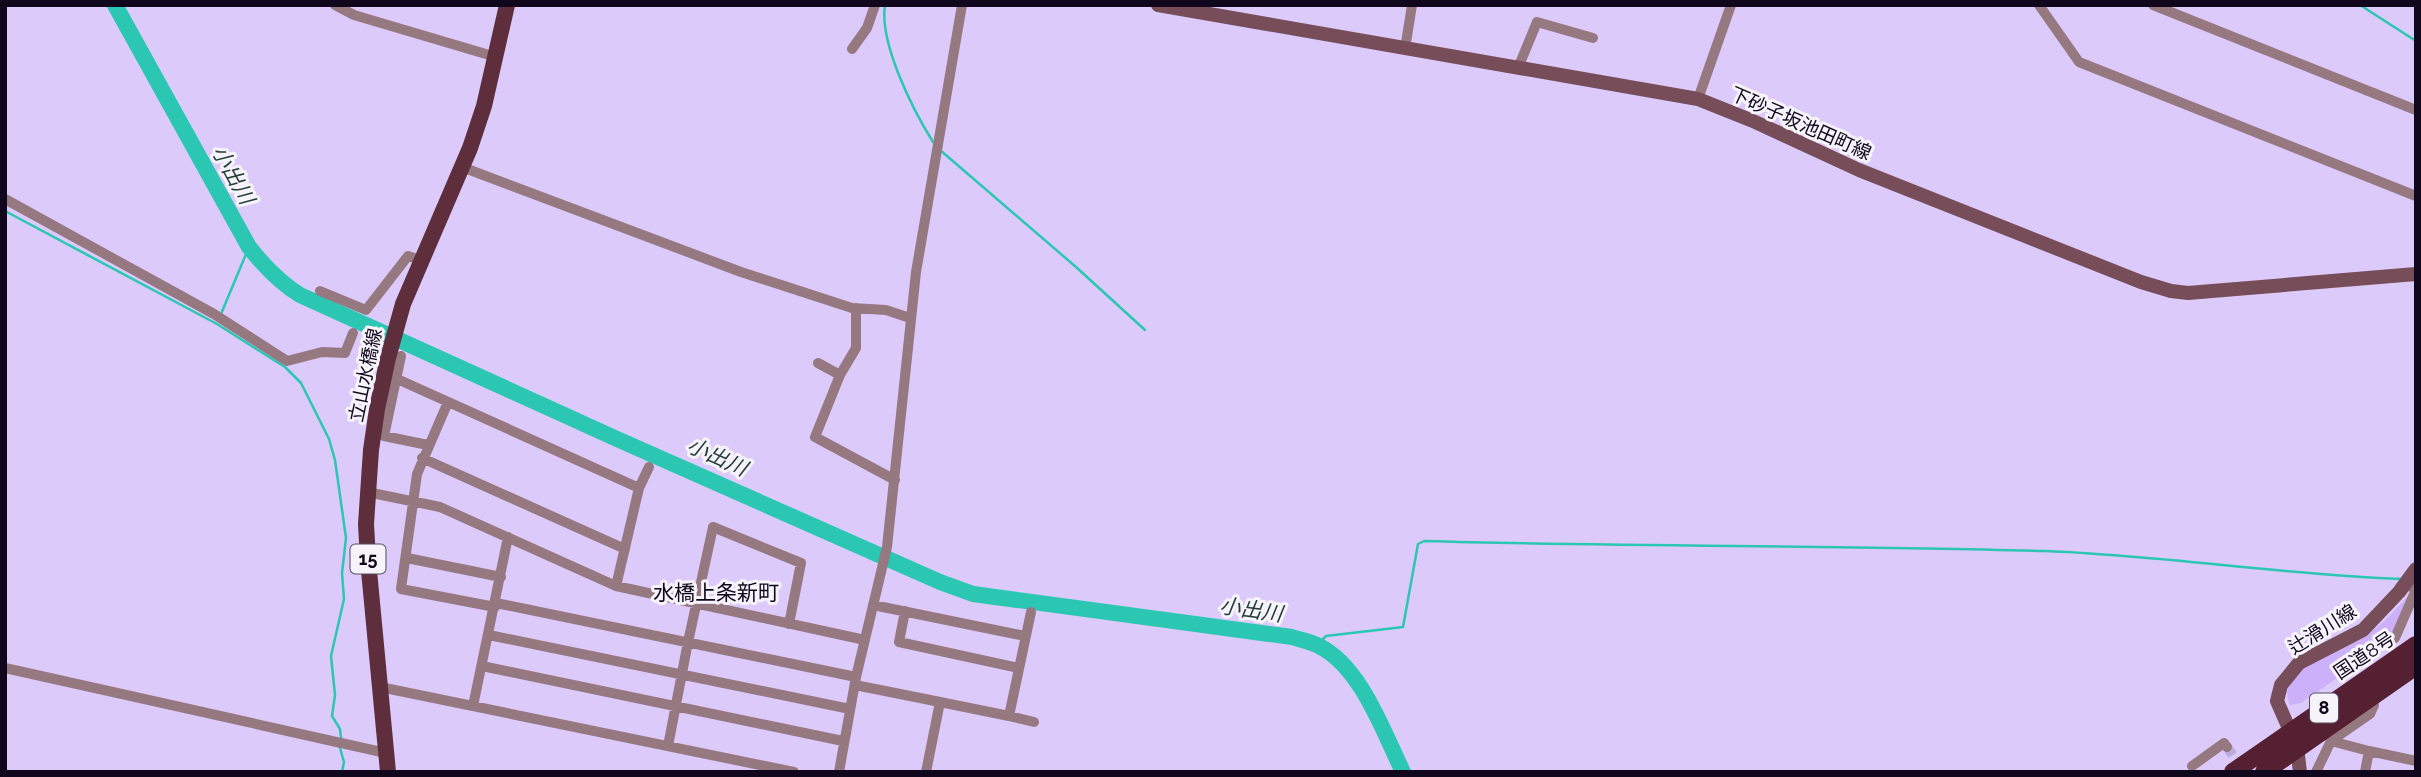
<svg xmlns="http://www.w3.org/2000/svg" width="2421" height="777" font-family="Raleway,'Noto Sans JP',sans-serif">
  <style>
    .green { fill: #ccb0f9 }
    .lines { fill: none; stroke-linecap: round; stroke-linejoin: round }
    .stream { stroke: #2bc7b3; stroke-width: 2.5 }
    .river { stroke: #2bc7b3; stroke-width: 16 }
    .minor-tunnel { stroke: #bdadda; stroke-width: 10; stroke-dasharray: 10 5; stroke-linecap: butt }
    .minor { stroke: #967880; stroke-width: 10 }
    .secondary { stroke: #764d58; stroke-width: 14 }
    .primary { stroke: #5e2e3d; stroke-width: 16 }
    .trunk { stroke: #542032; stroke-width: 18 }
    .labels { text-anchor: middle; stroke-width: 6; stroke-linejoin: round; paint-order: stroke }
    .shield { fill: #f6f4fa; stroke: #554e5f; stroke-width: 2 }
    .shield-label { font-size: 18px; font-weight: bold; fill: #10071c }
    .street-label { font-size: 19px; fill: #10071c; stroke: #f6f4fa }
    .water-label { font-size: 21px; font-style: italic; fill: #253d38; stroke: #f6f4fa }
    .neighbourhood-label { font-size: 21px; fill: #10071c; stroke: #f6f4fa }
  </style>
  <rect width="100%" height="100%" fill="#dccafb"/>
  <path class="green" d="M2408 596 2391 640 2301 703 2290 705C2272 668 2350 646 2372 631 2385 622 2397 608 2408 596Z"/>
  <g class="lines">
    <path class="stream" d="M885 5C879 43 913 110 933 142
      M2360 5 2416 41
      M940 150 1076 267 1145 330
      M5 211 217 324 285 367 301 383 329 439 335 460 346 538 342 573 344 599 331 656 335 695 332 716 340 729 341 738
      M221 314 249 247
      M1317 645 1326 636 1403 627 1418 544 1424 541C1630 547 1837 545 2043 551 2163 555 2282 575 2402 579
      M340 748 344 762 342 772"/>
    <path class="river" d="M115 5 249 247C264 266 279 282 300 295L617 439 940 582 973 594 1292 637C1301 640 1311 642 1319 646 1361 667 1383 731 1403 772"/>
    <path class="minor-tunnel" d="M2227 747 2243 770"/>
    <path class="minor" d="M335 5 354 15 496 57
      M2039 5 2079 62 2416 196
      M2153 5 2416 110
      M852 49 867 28 875 5
      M1405 49 1412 5
      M1518 68 1537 22 1593 38
      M1698 99 1731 5
      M462 167 741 272 852 308 886 310 910 318
      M5 199 214 314 287 361 322 352 345 353 353 333
      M320 291 366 310 408 256 420 260
      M401 356 384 436 428 445
      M818 363 840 375 856 348V308
      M840 375 815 437 895 480
      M395 378 639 488
      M448 402 417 474 401 589 495 607
      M422 458 625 549
      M367 492 440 507 616 586 865 640
      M407 558 501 577
      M616 586 639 488 649 467
      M496 603 856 677
      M873 605 1025 636
      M905 611 899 642 1019 668
      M1031 612 1009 716 1034 722
      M489 635 850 709
      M2395 638 2415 592 2408 580
      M482 666 843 741
      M5 668 386 753
      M855 685 940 702
      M380 687 794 772
      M473 706 508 537
      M2331 741 2369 751 2365 772
      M668 746 688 642 713 527 801 563 789 624
      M2369 751 2416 761
      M2192 766 2224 743 2227 747
      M839 772 856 677 887 547 916 272 962 5
      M926 772 940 702 1009 716
      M2316 772 2331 741 2370 714 2374 705"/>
    <path class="secondary" d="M1158 5 1698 99 1753 121 1859 170 2141 282 2171 291 2188 293 2416 274
      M2300 772 2297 747 2277 701 2281 685 2299 663 2363 630 2399 592 2416 569"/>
    <path class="primary" d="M388 772 368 560 366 524 371 450 377 409 388 358 403 304 470 148 484 106 507 5"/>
    <path class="trunk" d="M2233 772 2416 645
      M2264 772 2416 666"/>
  </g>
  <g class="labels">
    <g class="shield">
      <rect x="350.5" y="544.5" width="35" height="29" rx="5"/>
      <rect x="2310" y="693.5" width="28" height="29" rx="5"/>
    </g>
    <g class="shield-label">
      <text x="368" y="565">15</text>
      <text x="2324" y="714">8</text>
    </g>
    <g class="street-label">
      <text transform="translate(1801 123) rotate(24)" y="7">下砂子坂池田町線</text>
      <text transform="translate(365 375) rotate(-78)" y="7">立山水橋線</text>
      <text transform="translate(2322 629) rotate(-32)" y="7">辻滑川線</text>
      <text transform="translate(2364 655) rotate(-34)" y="7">国道8号</text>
    </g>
    <g class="water-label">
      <text transform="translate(233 175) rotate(61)" y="7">小出川</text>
      <text transform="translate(717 457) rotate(24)" y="7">小出川</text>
      <text transform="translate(1251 610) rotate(8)" y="7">小出川</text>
    </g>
    <g class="neighbourhood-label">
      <text x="716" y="600">水橋上条新町</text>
    </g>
  </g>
  <rect width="2421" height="777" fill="none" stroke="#10071c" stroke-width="14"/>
</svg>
